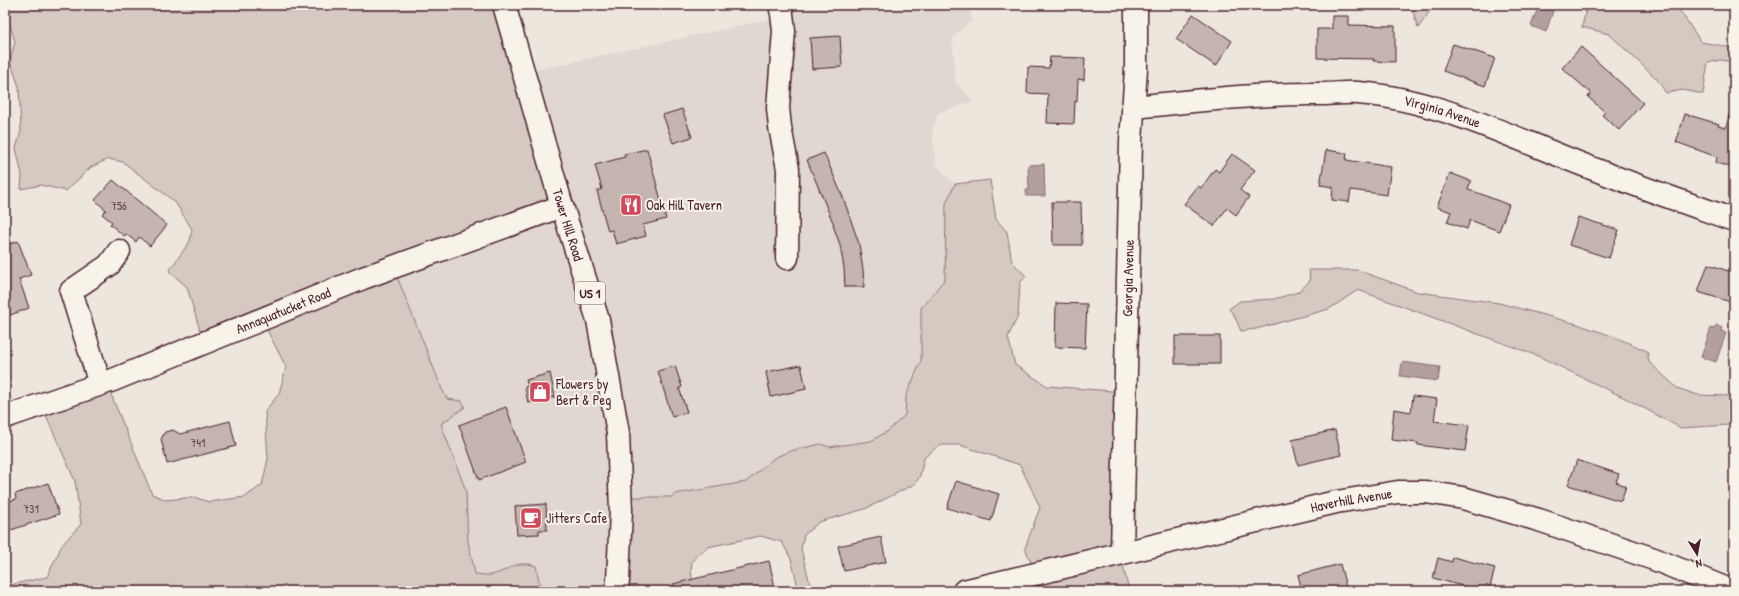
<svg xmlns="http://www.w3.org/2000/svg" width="1739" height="596" font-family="'Patrick Hand',sans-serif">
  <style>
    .built { fill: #e0d7d0 }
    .green { fill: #d5c9c2; stroke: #907476 }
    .water { fill: #b39f9d; stroke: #896c6f }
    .building { fill: #c4b5b0; stroke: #4a1f2b }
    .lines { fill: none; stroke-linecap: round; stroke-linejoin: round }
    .minor-casing { stroke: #4a1f2b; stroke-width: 25 }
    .major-casing { stroke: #4a1f2b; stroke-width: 25 }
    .minor { stroke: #f7f3e8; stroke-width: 22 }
    .major { stroke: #f7f3e8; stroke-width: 22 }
    .labels { text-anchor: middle; stroke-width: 4; stroke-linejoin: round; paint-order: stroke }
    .number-label { font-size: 12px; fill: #68444c }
    .shield { fill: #f7f3e8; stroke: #7e5f64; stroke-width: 1 }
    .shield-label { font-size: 13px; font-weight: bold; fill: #4a1f2b }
    .street-label { font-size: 14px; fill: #4a1f2b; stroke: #f7f3e8 }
    .poi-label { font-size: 14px; fill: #4a1f2b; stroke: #f7f3e8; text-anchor: start }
  </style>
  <rect width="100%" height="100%" fill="#ece6dd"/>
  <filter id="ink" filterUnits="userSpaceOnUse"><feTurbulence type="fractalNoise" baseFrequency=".025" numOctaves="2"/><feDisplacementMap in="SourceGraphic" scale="8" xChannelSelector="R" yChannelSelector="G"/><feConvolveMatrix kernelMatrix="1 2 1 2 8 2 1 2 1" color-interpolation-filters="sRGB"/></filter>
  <g filter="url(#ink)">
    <path class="built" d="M779 5H970L972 22 968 23 952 39 956 83 973 101 938 113 932 132 936 165 955 184 946 203 945 279 921 308V361L906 396 905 415 888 431 871 441 829 447 821 444 774 458 746 482 675 494 671 497H622L619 591H541L536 566 515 565 490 576 475 574 468 541 466 491 441 424 465 407 462 401 447 399 442 389 394 269 526 72 779 17Z"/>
    <path class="green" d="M5 5H504L562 204 394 269 442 389 447 399 462 401 465 407 441 424 466 491 468 541 475 574C480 574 486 576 491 575 510 571 514 559 536 566L541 591H5V586L47 577 62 545 81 524 75 481 44 411 108 387 152 494 166 500 194 497 209 502 245 497 262 485 268 459 265 411 279 394 286 367 266 328 203 341 187 287 169 271 190 241 192 229 175 202 123 162 109 159 91 167 66 191 41 185 21 189 22 175 16 148 21 131 19 87 10 61 15 42 8 17 5 14Z
      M1411 5H1434L1418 28Z
      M1587 5H1676L1701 42 1734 48V62L1720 60 1708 63 1703 94 1683 90 1666 93 1657 79 1609 34 1582 27Z
      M990 180 996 219 1007 232 1012 262 1026 276 1020 283 1018 316 1008 337 1015 365 1047 386 1125 392 1121 556 1129 591H970L1036 574 1025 548 1040 507 1020 465 960 445H939L924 458 920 476 915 484 865 509 819 522 804 535 801 549 812 591H799L791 559 782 542 760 536 708 547 692 561 691 571 694 591H619L622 497H671L675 494 746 482 774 458 790 451 821 444 829 447 871 441 888 431 905 415 906 396 921 361V308L945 279 946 203 955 184Z
      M1309 270H1357L1418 292 1499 303 1577 324 1615 337 1647 351 1649 362 1677 388 1698 395 1730 396 1734 392V427L1729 425 1681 428 1627 399 1538 356 1358 290 1329 309 1256 329 1241 331 1234 315 1229 309 1240 301 1274 299 1298 292 1310 281Z"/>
    <path class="water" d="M1539 5H1555L1546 32 1531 26Z
      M1044 164 1045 196H1026V190H1029L1028 165Z
      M1716 325 1722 328 1721 331 1726 333 1716 362 1701 357 1711 328 1715 329Z
      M1402 362 1440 367 1438 381 1400 376Z"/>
    <path class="building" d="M1193 14 1232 41 1216 66 1176 39Z
      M1332 16H1349V25L1395 26V62L1373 61 1374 59 1317 58V29H1332Z
      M840 36 842 67 812 69 810 38Z
      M1453 44 1495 58 1485 86 1443 71Z
      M1581 47 1643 103 1619 130 1602 115 1605 112 1588 97 1591 93 1562 68Z
      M1050 57 1085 58 1084 80 1078 79 1077 102 1075 101 1074 124 1047 123 1048 94 1027 93 1028 67 1049 68Z
      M682 109 692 137 673 143 663 115Z
      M1685 114 1719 124 1718 126 1726 128 1729 115 1734 116V168L1716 163 1717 157 1676 142Z
      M647 149 666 219 643 225 646 236 616 244 612 230 608 231 597 191 602 189 595 165 625 157 624 154Z
      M1326 150 1347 153 1346 160 1391 167 1387 195 1351 190 1349 202 1332 200 1333 187 1320 185Z
      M824 153 844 200 859 244 863 270 864 287H845L844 268 840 245 833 225H834L807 160Z
      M1232 154 1255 170 1240 190 1249 197 1236 215 1227 208 1214 226 1184 204 1198 186 1201 188 1215 169 1219 172Z
      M1450 173 1471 181 1468 189 1509 205 1499 231 1470 220 1467 229 1447 222 1451 212 1437 207Z
      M113 180 167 225 150 246 139 237 136 242 126 234 124 236 110 224 112 222 102 214 106 210 95 200Z
      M1052 202H1081L1082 245H1053Z
      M1578 217 1619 230 1609 258 1569 245Z
      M18 241 31 275 19 279 29 308 5 317V246Z
      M1708 264 1734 273V303L1698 292Z
      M1056 303 1087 304 1085 348 1055 347Z
      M1175 336H1220V364H1175Z
      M801 365 806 389 771 397 766 372Z
      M675 366 682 387 679 388 687 412 672 417 658 371Z
      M550 373 555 397 528 403 525 387 528 386 526 380Z
      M1413 396 1437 399 1434 421 1469 425 1465 451 1418 445V443L1391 440 1394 409 1411 412Z
      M506 407 526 462 479 480 459 425Z
      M230 421 236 446 167 464 161 439 165 432 173 430 180 434Z
      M1335 430 1341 455 1298 465 1292 440Z
      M1577 460 1619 474 1616 482 1626 486 1621 501 1568 485Z
      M956 481 999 494 991 521 947 508Z
      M48 483 59 514 5 532V503L16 499 15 494Z
      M546 504 547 530H539V534L517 535 515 506Z
      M881 537 886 562 844 571 838 546Z
      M1453 557 1495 568 1489 591H1481L1433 578 1438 558 1452 562Z
      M769 561 776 591H674L673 584Z
      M1340 564 1347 591H1302L1298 575Z"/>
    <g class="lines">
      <g class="minor-casing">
        <g id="minor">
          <path d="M780 5 782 14 784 31 778 108 780 127 788 169 787 258"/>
          <path id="s1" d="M1133 107C1197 101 1260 93 1323 94 1335 94 1347 92 1358 93 1436 99 1509 136 1581 164 1631 184 1683 202 1734 220"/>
          <path d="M100 384 71 291 109 265 119 251"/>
          <path id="s2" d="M5 417 113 380 363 278 562 206"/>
          <path id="s3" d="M1122 552 1131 141 1136 69V5"/>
          <path id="s4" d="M964 591 1336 502 1398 492H1426L1463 498 1539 520 1654 559 1732 591"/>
        </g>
      </g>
      <g class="major-casing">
        <g id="major">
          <path id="s5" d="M504 5 562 206 598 320 618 433 621 510 618 581 616 591"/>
        </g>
      </g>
      <use href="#minor" class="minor"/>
      <use href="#major" class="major"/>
    </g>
  </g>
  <defs>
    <g id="restaurant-square" transform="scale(1.15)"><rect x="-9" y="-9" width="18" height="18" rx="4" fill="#d1495b" stroke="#f7f3e8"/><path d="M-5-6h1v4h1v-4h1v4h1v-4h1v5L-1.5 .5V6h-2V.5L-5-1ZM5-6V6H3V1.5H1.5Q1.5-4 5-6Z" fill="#fff"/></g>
    <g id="shop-square" transform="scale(1.15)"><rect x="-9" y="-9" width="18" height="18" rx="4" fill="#d1495b" stroke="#f7f3e8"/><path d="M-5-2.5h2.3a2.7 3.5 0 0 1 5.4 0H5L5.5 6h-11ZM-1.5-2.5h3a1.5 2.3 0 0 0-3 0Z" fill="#fff"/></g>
    <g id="cafe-square" transform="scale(1.15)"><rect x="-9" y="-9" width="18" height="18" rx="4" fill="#d1495b" stroke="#f7f3e8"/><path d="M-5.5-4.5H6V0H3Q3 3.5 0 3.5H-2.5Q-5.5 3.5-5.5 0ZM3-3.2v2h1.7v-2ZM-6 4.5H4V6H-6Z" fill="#fff"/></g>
  </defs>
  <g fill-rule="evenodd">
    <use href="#restaurant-square" x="631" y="205"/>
    <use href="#shop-square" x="540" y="392"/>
    <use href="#cafe-square" x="531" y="518"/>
  </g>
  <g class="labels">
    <g class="number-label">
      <text x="119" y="210">756</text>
      <text x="198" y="447">741</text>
      <text x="31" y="513">731</text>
    </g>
    <rect class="shield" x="575" y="282" width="30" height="22" rx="3"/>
    <g class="shield-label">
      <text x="590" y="298">US 1</text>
    </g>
    <g class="street-label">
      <text dy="5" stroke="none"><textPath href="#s1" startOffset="312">Virginia Avenue</textPath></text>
      <text dy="5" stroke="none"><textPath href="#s5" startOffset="229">Tower Hill Road</textPath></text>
      <text dy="5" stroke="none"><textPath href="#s3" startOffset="274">Georgia Avenue</textPath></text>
      <text dy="5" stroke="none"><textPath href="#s2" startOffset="298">Annaquatucket Road</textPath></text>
      <text dy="5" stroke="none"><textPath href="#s4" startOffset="398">Haverhill Avenue</textPath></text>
    </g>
    <g class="poi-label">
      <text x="646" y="210">Oak Hill Tavern</text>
      <text x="556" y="389">Flowers by<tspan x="556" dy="16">Bert &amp; Peg</tspan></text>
      <text x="546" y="523">Jitters Cafe</text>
    </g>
  </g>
  <rect width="1739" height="596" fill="none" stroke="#f7f3e8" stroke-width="20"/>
  <rect x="10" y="10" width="1719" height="576" fill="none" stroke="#4a1f2b" stroke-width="1.5" filter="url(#ink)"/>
  <g transform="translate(1697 554) rotate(169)" stroke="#f7f3e8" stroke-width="3" paint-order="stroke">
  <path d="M0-3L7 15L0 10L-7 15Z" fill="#4a1f2b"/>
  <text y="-6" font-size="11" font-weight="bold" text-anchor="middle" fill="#4a1f2b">N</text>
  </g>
</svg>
